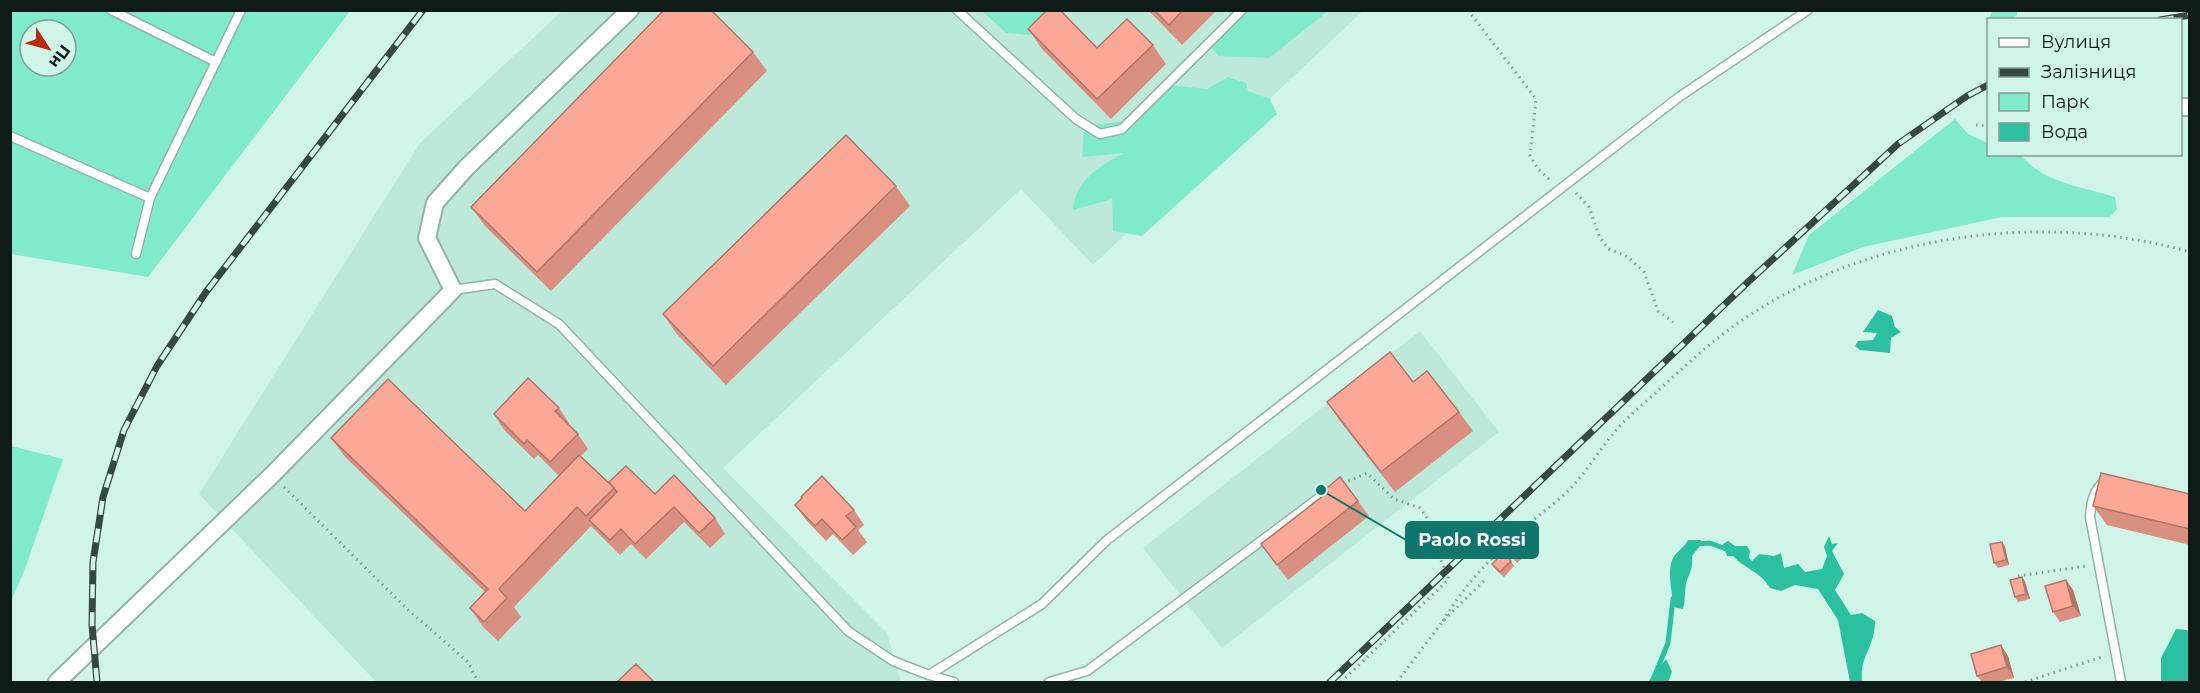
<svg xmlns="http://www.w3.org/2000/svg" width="2200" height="693" font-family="Montserrat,sans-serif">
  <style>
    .built { fill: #bde9db }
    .green { fill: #80eacc; fill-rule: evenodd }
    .water { fill: #2bc1a0 }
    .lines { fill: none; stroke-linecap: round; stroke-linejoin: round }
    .stream { stroke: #2bc1a0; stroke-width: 5 }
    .lane-casing { stroke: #92b4a9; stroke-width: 11 }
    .street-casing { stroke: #92b4a9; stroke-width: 20 }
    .path { stroke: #829d94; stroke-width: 3; stroke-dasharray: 1.5 4.5; stroke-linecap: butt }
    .lane { stroke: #fff; stroke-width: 8 }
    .street { stroke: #fff; stroke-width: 16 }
    .rail-casing { stroke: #374843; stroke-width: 7 }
    .rail { stroke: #d1f4e8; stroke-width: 4.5; stroke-dasharray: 14; stroke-linecap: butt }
    .wall { fill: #d99081 }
    .shaded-wall { fill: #b07669 }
    .building { fill: #fca896; stroke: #b07669; stroke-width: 1.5 }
    .leader { fill: none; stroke: #0f766e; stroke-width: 2 }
    .callout-dot { fill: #0f766e; stroke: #d1f4e8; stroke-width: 2 }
    .callout { fill: #0f766e; stroke: #0f766e; stroke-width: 2 }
    .callout-label { font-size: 18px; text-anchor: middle; font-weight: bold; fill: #fff }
  </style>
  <rect width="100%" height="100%" fill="#d1f4e8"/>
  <path class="built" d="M562 11H1363L1093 265 1021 189 723 468 887 633 901 682H376L199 494 420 143Z
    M1420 331 1499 432 1222 648 1143 548Z"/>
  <path class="green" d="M1992 10 2017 11V15L2013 19 1989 20Z
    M10 11H350L148 277 11 254ZM30 30H66V66H30Z
    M982 11H1052L1030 35 1006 33Z
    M1231 11H1328L1269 58 1219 56 1208 44Z
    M1228 77 1246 83 1248 91 1270 99 1277 114 1142 236 1113 231 1112 199 1073 210C1075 180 1100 166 1124 153L1082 157 1084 126 1139 120 1168 85 1207 89Z
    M1955 119 1968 134 1988 143V154L2022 156C2045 184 2082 186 2115 197L2117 209 2110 217H2002L1863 247 1792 275 1809 235Z
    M11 446 63 459 25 569 11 601Z"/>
  <path class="water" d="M1878 310 1892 316 1895 327 1901 332 1891 338 1890 353 1860 350 1855 346 1858 341 1873 340 1877 333 1863 332Z
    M1829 536 1832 544 1838 543 1832 551 1844 574 1835 590 1851 615 1862 613 1875 621C1875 648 1859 656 1862 682H1850L1838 620 1818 589 1795 585 1781 591 1770 588C1761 572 1745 569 1733 556H1727L1723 544 1728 541 1735 546H1747L1750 551 1749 558 1752 561 1759 554 1774 556 1781 553 1784 568 1798 564 1805 572 1822 569 1827 556 1824 547Z
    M1688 540H1701L1700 546 1692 556C1693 567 1691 570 1687 580 1684 589 1686 599 1683 609L1673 607C1673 592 1665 568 1675 555 1679 550 1685 546 1688 540Z
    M2176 629 2187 630 2189 633V682H2161V658Z
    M1666 659 1672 672 1668 682H1648Z"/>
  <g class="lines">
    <path class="stream" d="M1695 544 1710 543 1729 550
      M1652 682 1668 643 1673 599"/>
    <g class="lane-casing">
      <path id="lane" d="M111 10 216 62
        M957 10 1076 119 1100 134 1122 129 1242 10
        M10 136 150 198
        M136 254 150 198 241 10
        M453 290 495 284 559 324 848 631 893 661 929 675 1042 604 1107 540 1679 97 1808 10
        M2105 481C2093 490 2091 503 2090 517L2121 682
        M929 675 954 682
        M1049 682 1087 671 1320 497"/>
    </g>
    <g class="street-casing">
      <path id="street" d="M2180 107H2190
        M57 682 272 475 453 290 427 238 435 203 466 168 630 10"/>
    </g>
    <path class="path" d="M1468 10 1536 99 1530 156 1538 169 1551 181
      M2136 10 2137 13
      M1976 125 1988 126
      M1576 193 1589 207 1600 238 1609 249 1628 257 1644 272 1658 311 1673 322
      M284 487 406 608 468 662 478 682
      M2018 576 2086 566
      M1443 621C1468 579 1497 552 1533 520 1548 508 1565 496 1577 481 1592 464 1603 444 1619 427 1632 413 1648 400 1662 387 1686 365 1711 342 1738 323 1865 234 2042 210 2190 252
      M1341 682 1449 579 1430 535 1432 525 1420 508 1394 499 1367 473 1342 484
      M1397 682 1443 621 1487 578
      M2025 682 2105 656"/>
    <use href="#lane" class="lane"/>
    <use href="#street" class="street"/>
    <g class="rail-casing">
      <path id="rail" d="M2160 20 2190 15
        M97 682 92 625 93 562 103 497 124 430 157 366 206 292 423 10
        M1330 682 1748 282 1898 144 1967 96 1988 85"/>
    </g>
    <use href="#rail" class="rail"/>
  </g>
  <path class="wall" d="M1148 10H1217L1182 45Z
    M1028 29 1097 48 1153 45 1166 64 1111 119 1042 49Z
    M753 52 767 71 551 291 485 226 471 207Z
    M896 186 910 206 726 385 676 333 663 314Z
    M1413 382 1459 412 1473 431 1395 492 1340 421 1327 402Z
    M559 408 569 423 568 424 578 434 588 449 581 456 609 482 655 494 715 518 725 534 710 548 684 522 646 559 631 544 620 555 591 526 514 607 521 617 498 641 483 627 470 608 485 592 345 457 331 438 525 511 559 476 538 455 534 459 504 430 494 414Z
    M2190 494V545L2107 525 2093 506Z
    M1358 501 1369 516 1288 580 1261 544Z
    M795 505 854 510 864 525 858 530 867 542 853 555 833 534 826 541 806 520Z
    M1530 541 1534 546 1517 563 1506 550Z
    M2005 547 2009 565 1998 568 1994 563Z
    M1511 561 1514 566 1504 577 1496 570 1492 564Z
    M2022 577 2025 582 2030 599 2018 602 2015 597Z
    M2066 580 2073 590 2081 616 2060 622 2053 612Z
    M2008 656 2014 678 1998 682H1982L1977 676Z"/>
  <path class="shaded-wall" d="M2002 542 2005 547 2009 565 2006 560Z
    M2022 577 2025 582 2030 599 2026 594Z
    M2066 580 2073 590 2081 616 2073 606Z
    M2001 645 2008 656 2014 678 2007 667Z"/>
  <path class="building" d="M664 10H711L753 52 537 272 471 207Z
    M1047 10H1060L1097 48 1127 19 1153 45 1097 99 1028 29Z
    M1154 10H1183L1169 25Z
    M846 135 896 186 713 366 663 314Z
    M1390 352 1413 382 1427 371 1459 412 1381 472 1327 402Z
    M528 378 559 408 555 411 578 434 550 462 527 440 524 444 494 414Z
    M388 379 525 511 579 455 614 488 586 516 577 507 499 589 507 598 484 622 470 608 488 589 331 438Z
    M626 466 655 494 674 475 715 518 699 533 674 507 635 544 621 529 610 540 589 520 617 492 609 482Z
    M2101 473 2190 494V529L2093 506Z
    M822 476 854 510 846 516 856 527 842 540 822 519 815 526 795 505 802 498 801 497Z
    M1340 477 1358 501 1277 565 1261 544 1328 492 1326 489Z
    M1523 533 1530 541 1513 558 1506 550Z
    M2002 542 2006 560 1994 563 1990 544Z
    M1503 553 1511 561 1500 572 1492 564Z
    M2022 577 2026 594 2015 597 2010 580Z
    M2066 580 2073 606 2053 612 2045 586Z
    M2001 645 2007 667 1977 676 1971 654Z
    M636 664 654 682H617Z"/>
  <path class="leader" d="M1321 490L1406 540"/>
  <circle class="callout-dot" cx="1321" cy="490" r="6"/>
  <rect class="callout" x="1406" y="522" width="132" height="36" rx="6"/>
  <g class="callout-label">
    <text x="1472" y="546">Paolo Rossi</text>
  </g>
  <rect width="2200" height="693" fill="none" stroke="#0e1b17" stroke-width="24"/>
  <rect x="1987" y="18" width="195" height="138" fill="#d1f4e8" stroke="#839d94" stroke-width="1.5"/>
  <rect x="1999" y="38" width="30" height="9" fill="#ffffff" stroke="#839d94" stroke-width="1.5"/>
  <text x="2041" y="48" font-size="18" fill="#0e1b17">Вулиця</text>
  <rect x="1999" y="68" width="30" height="9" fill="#374843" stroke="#839d94" stroke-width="1.5"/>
  <text x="2041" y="78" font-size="18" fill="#0e1b17">Залізниця</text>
  <rect x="1999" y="93" width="30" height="18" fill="#80eacc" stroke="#839d94" stroke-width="1.5"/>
  <text x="2041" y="108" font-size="18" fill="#0e1b17">Парк</text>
  <rect x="1999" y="123" width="30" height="18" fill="#2bc1a0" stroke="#839d94" stroke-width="1.5"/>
  <text x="2041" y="138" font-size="18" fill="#0e1b17">Вода</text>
  <g transform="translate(48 48) rotate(126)"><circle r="28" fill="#d1f4e8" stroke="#839d94" stroke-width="1.5"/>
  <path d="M0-4.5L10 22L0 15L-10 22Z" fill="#b72c11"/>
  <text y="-9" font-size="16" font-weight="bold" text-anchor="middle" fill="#0e1b17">Пн</text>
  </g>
</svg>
